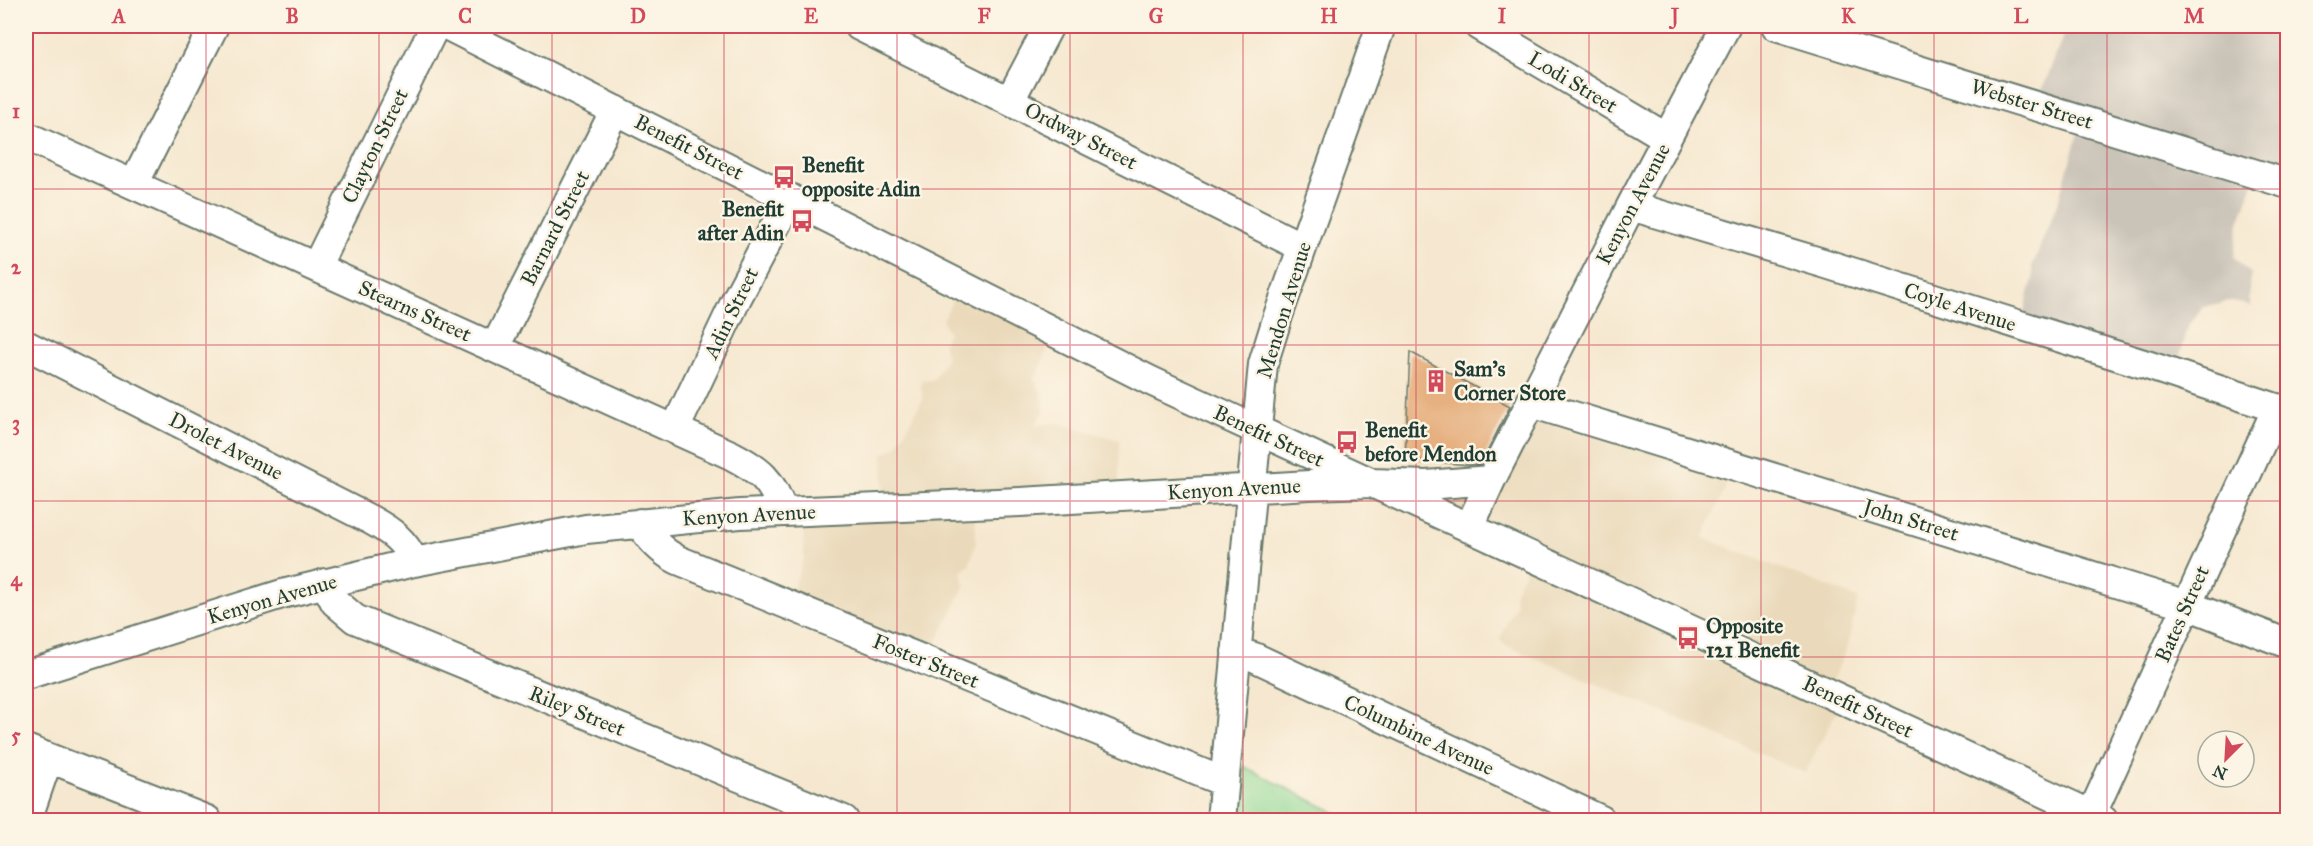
<svg xmlns="http://www.w3.org/2000/svg" width="2313" height="846" font-family="'IM FELL Great Primer',serif">
  <style>
    .built { fill: #ead9ba }
    .industrial { fill: #cac3b8 }
    .green { fill: #8ed793; stroke: #568a64; stroke-width: 1.5 }
    .building { fill: #e6b080 }
    .lines { fill: none; stroke-linecap: round; stroke-linejoin: round }
    .minor-casing { stroke: #6a796b; stroke-width: 32 }
    .minor { stroke: #fff; stroke-width: 28 }
    .grid { fill: none; stroke: #d1495b; stroke-width: 1.5; stroke-opacity: 0.55 }
    .labels { text-anchor: middle; stroke-width: 5; stroke-linejoin: round; paint-order: stroke }
    .street-label { font-size: 21px; fill: #1f3d34; stroke: #fcf5e5 }
    .poi-label { font-size: 21px; font-weight: bold; fill: #1f3d34; stroke: #fcf5e5; text-anchor: start }
    .neatline { fill: none; stroke: #d1495b; stroke-width: 2 }
    .grid-label { font-size: 20px; text-anchor: middle; font-weight: bold; fill: #d1495b }
  </style>
  <rect width="100%" height="100%" fill="#fcf5e5"/>
  <filter id="ink" filterUnits="userSpaceOnUse"><feTurbulence type="fractalNoise" baseFrequency=".0167" numOctaves="2"/><feDisplacementMap in="SourceGraphic" scale="12" xChannelSelector="R" yChannelSelector="G"/><feConvolveMatrix kernelMatrix="1 2 1 2 8 2 1 2 1" color-interpolation-filters="sRGB"/></filter>
  <filter id="wash" filterUnits="userSpaceOnUse"><feTurbulence type="fractalNoise" baseFrequency=".008" numOctaves="4" result="noise"/><feDisplacementMap in="SourceGraphic" scale="24" xChannelSelector="R" yChannelSelector="G"/><feGaussianBlur stdDeviation="1.35" result="paint"/><feColorMatrix in="noise" values="0 0 0 0 0 0 0 0 0 0 0 0 0 0 0 0 0 1.4 0 .05"/><feComposite in="paint" operator="in"/></filter>
  <g filter="url(#wash)">
    <rect width="100%" height="100%" fill="#f6e8d0"/>
    <path class="built" d="M961 281 1056 325 1038 374 1033 378 1042 394 1045 411 1034 425 1057 423 1119 440V485L975 499 976 542 969 566 961 571 965 585 930 655 790 598 804 558 803 506 884 498 883 454 897 447 923 398 921 388 922 381 933 380 947 357 943 343 948 333 943 321Z
      M1533 401 1731 458 1725 489 1703 538 1858 598 1848 644 1831 686 1844 696 1805 773 1505 645 1500 639 1516 604 1514 594 1533 554 1392 478 1494 465Z"/>
    <path class="industrial" d="M2067 26H2287V180L2257 172 2238 226 2234 257 2251 274 2249 299 2252 306 2228 301 2203 307 2189 324 2177 366 2021 322 2033 279 2032 267 2059 199 2082 120 2038 101Z"/>
    <path class="green" d="M1239 764 1350 820H1234Z"/>
    <g id="blocks">
      <path class="building" d="M1410 352 1510 406 1481 464 1469 465 1405 459Z"/>
    </g>
  </g>
  <g filter="url(#ink)">
    <use href="#blocks" fill-opacity="0" stroke="#6a796b" stroke-width="1.5"/>
    <g class="lines">
      <g class="minor-casing">
        <path id="minor" d="M448 26 1151 381 2103 820
          M859 26 1302 247
          M1479 26 1667 138
          M1776 26 2288 184
          M1010 100 1049 26
          M26 136 731 455C760 470 772 480 783 512
          M134 184 214 26
          M1631 206 1823 263 2150 366 2288 412
          M316 267 435 26
          M26 345 371 520C391 531 405 541 414 562
          M495 347 615 110
          M1531 403 2187 605 2288 644
          M675 429 737 298 790 198
          M640 523C649 538 662 552 678 560L1224 782
          M1469 528 1491 480 1631 206 1726 26
          M325 583 335 602 355 619 844 820
          M1236 652 1254 657 1601 820
          M26 675 282 594 414 562 586 529 740 514 1020 502 1309 485 1373 483 1426 485 1491 480
          M26 749 207 820
          M27 820 48 759
          M1221 820 1263 364 1278 316 1381 26
          M2089 820 2277 408"/>
      </g>
      <use href="#minor" class="minor"/>
    </g>
  </g>
  <path class="grid" d="M206 26V820M379 26V820M552 26V820M724 26V820M897 26V820M1070 26V820M1243 26V820M1416 26V820M1589 26V820M1761 26V820M1934 26V820M2107 26V820M26 189H2288M26 345H2288M26 501H2288M26 657H2288"/>
  <defs>
    <g id="bus-bare" transform="scale(1.8)"><path d="M-5-6H5V4H4V6H2V4H-2V6H-4V4H-5ZM-3.5-4V0h7V-4ZM-3.5 1.2v1.5H-2V1.2ZM2 1.2v1.5H3.5V1.2Z" fill="#d1495b" stroke="#fcf5e5" stroke-width="2.5" paint-order="stroke"/></g>
    <g id="building-bare" transform="scale(1.8)"><path d="M-4-6H4V6H1V3H-1V6H-4ZM-2.5-4.3h1.7v1.8h-1.7ZM.8-4.3h1.7v1.8H.8ZM-2.5-1h1.7V.8h-1.7ZM.8-1h1.7V.8H.8Z" fill="#d1495b" stroke="#fcf5e5" stroke-width="2.5" paint-order="stroke"/></g>
  </defs>
  <g fill-rule="evenodd">
    <use href="#bus-bare" x="784" y="177"/>
    <use href="#bus-bare" x="802" y="221"/>
    <use href="#building-bare" x="1436" y="381"/>
    <use href="#bus-bare" x="1347" y="442"/>
    <use href="#bus-bare" x="1688" y="638"/>
  </g>
  <g class="labels">
    <g class="street-label">
      <text transform="translate(1573 82) rotate(31)" y="7">Lodi Street</text>
      <text transform="translate(2032 104) rotate(17)" y="7">Webster Street</text>
      <text transform="translate(1081 136) rotate(27)" y="7">Ordway Street</text>
      <text transform="translate(375 146) rotate(-64)" y="7">Clayton Street</text>
      <text transform="translate(689 147) rotate(27)" y="7">Benefit Street</text>
      <text transform="translate(1633 204) rotate(-62)" y="7">Kenyon Avenue</text>
      <text transform="translate(555 228) rotate(-63)" y="7">Barnard Street</text>
      <text transform="translate(1960 307) rotate(18)" y="7">Coyle Avenue</text>
      <text transform="translate(1284 310) rotate(-73)" y="7">Mendon Avenue</text>
      <text transform="translate(415 311) rotate(24)" y="7">Stearns Street</text>
      <text transform="translate(731 313) rotate(-64)" y="7">Adin Street</text>
      <text transform="translate(1269 436) rotate(25)" y="7">Benefit Street</text>
      <text transform="translate(226 446) rotate(27)" y="7">Drolet Avenue</text>
      <text transform="translate(1234 489) rotate(-3)" y="7">Kenyon Avenue</text>
      <text transform="translate(749 515) rotate(-3)" y="7">Kenyon Avenue</text>
      <text transform="translate(1911 520) rotate(17)" y="7">John Street</text>
      <text transform="translate(272 599) rotate(-16)" y="7">Kenyon Avenue</text>
      <text transform="translate(2182 614) rotate(-66)" y="7">Bates Street</text>
      <text transform="translate(926 661) rotate(22)" y="7">Foster Street</text>
      <text transform="translate(1858 707) rotate(25)" y="7">Benefit Street</text>
      <text transform="translate(577 711) rotate(22)" y="7">Riley Street</text>
      <text transform="translate(1419 735) rotate(25)" y="7">Columbine Avenue</text>
    </g>
    <g class="poi-label">
      <text x="802" y="172">Benefit<tspan x="802" dy="24">opposite Adin</tspan></text>
      <text x="784" y="216" text-anchor="end">Benefit<tspan x="784" dy="24">after Adin</tspan></text>
      <text x="1454" y="376">Sam's<tspan x="1454" dy="24">Corner Store</tspan></text>
      <text x="1365" y="437">Benefit<tspan x="1365" dy="24">before Mendon</tspan></text>
      <text x="1706" y="633">Opposite<tspan x="1706" dy="24">121 Benefit</tspan></text>
    </g>
  </g>
  <rect width="2313" height="846" fill="none" stroke="#fcf5e5" stroke-width="66"/>
  <g transform="translate(2226 759) rotate(204)"><circle r="28" fill="#fcf5e5" stroke="#a4ab9e" stroke-width="1.5"/>
  <path d="M0-4.5L10 22L0 15L-10 22Z" fill="#d1495b"/>
  <text y="-9" font-size="16" font-weight="bold" text-anchor="middle" fill="#1f3d34">N</text>
  </g>
  <rect x="33" y="33" width="2247" height="780" class="neatline"/>
  <g class="grid-label">
    <text x="119" y="23">A</text>
    <text x="292" y="23">B</text>
    <text x="465" y="23">C</text>
    <text x="638" y="23">D</text>
    <text x="811" y="23">E</text>
    <text x="984" y="23">F</text>
    <text x="1156" y="23">G</text>
    <text x="1329" y="23">H</text>
    <text x="1502" y="23">I</text>
    <text x="1675" y="23">J</text>
    <text x="1848" y="23">K</text>
    <text x="2021" y="23">L</text>
    <text x="2194" y="23">M</text>
    <text x="16" y="118">1</text>
    <text x="16" y="274">2</text>
    <text x="16" y="430">3</text>
    <text x="16" y="586">4</text>
    <text x="16" y="742">5</text>
  </g>
</svg>
